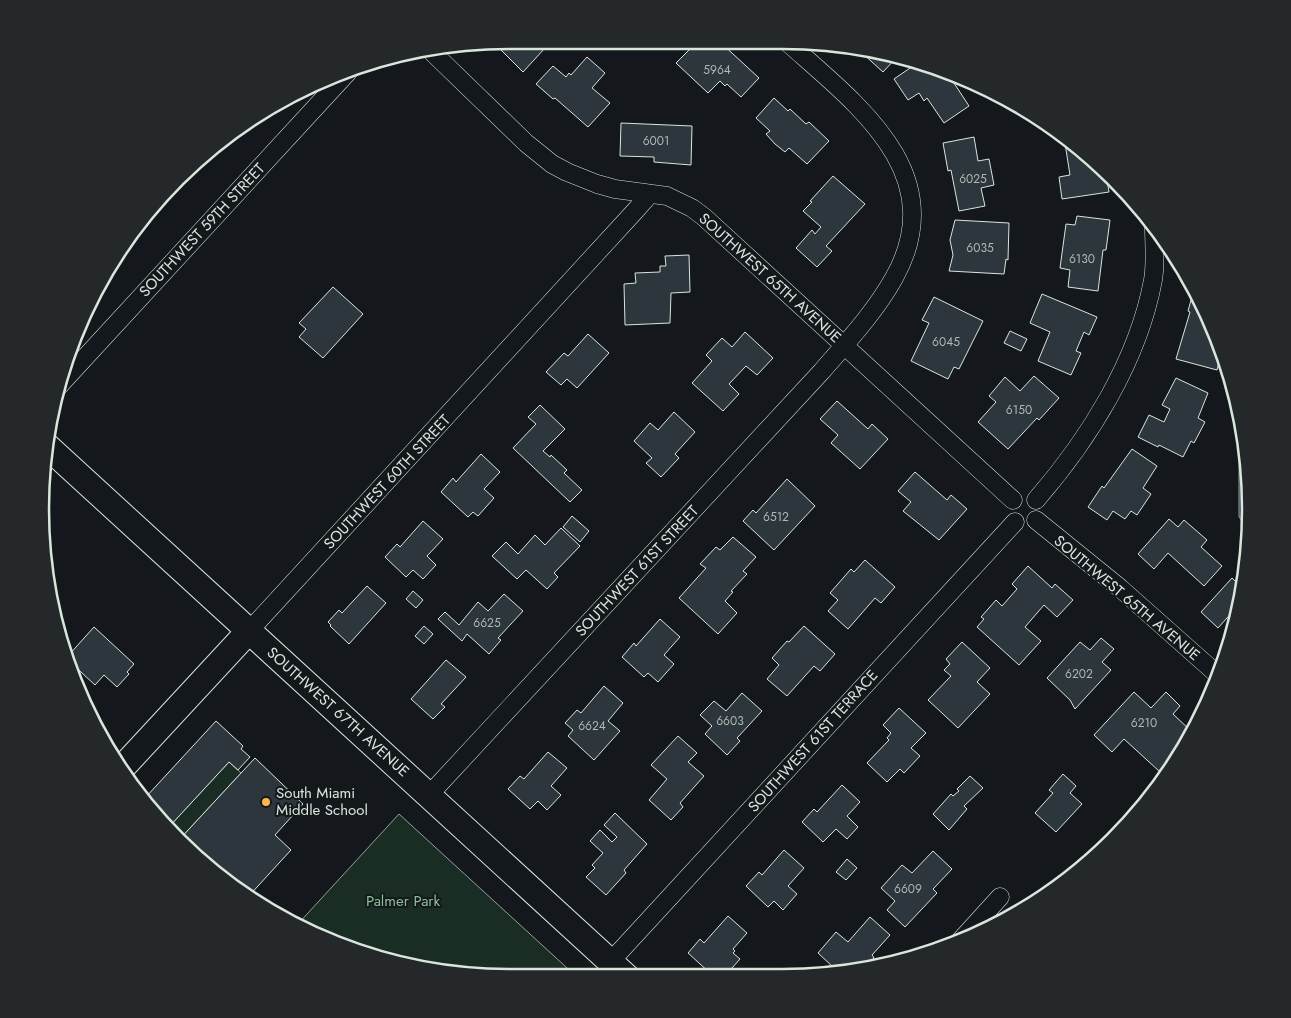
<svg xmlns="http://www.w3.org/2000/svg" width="1291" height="1018" font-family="Jost,sans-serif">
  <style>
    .green { fill: #1a2d24; stroke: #939e99 }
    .water { fill: #2f3f4d; stroke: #939e99 }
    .building { fill: #2c363c; stroke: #d8e6dc }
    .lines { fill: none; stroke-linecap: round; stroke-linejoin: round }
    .street-casing { stroke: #d8e6dc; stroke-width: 19 }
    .secondary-casing { stroke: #d8e6dc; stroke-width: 27 }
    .street { stroke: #14181c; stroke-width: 18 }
    .secondary { stroke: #14181c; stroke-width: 25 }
    .poi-dot { fill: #ffb74d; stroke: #14181c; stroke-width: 2 }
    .labels { text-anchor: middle; stroke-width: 4; stroke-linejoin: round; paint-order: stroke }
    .number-label { font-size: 12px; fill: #adbab4 }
    .street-label { font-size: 15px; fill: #d8e6dc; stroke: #14181c }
    .poi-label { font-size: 15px; fill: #d8e6dc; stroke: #14181c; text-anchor: start }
    .park-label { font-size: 15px; fill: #8ac095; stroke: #14181c }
    .rim { fill: none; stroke: #d8e6dc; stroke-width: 2.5 }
  </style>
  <rect width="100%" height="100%" fill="#14181c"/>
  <path class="green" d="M229 762 241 773 178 841 168 828Z
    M399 814 578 978H509L418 969 330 942 297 925Z"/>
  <path class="water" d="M1243 429 1247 448 1250 530 1239 517V443Z"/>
  <path class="building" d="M509 40H536L545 48 523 72 493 42Z
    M690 41H719L759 78 741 97 727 84 725 86 720 81 708 93 676 63 690 49 685 45Z
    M862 51 896 58 883 72 861 52Z
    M587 57 605 73 592 88 610 103 588 127 555 98 553 99 536 84 553 66 566 77 569 73 571 75Z
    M924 63 933 65 956 77 952 80 969 106 944 123 927 98 924 101 919 93 908 100 894 79 913 66 915 69Z
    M774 98 788 111 790 109 806 124 809 122 829 141 807 164 789 148 785 152 775 144 766 134 770 131 756 118Z
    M621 123 692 126 691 165 654 162V157L620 156Z
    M974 137 978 161 989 159 994 185 981 188 985 206 959 211 951 170 948 171 943 143Z
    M1064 137H1068L1101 168V172L1106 173 1109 192 1062 199 1059 177 1070 175Z
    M194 165 183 179 179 176Z
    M833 176 865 204 826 246 832 251 817 267 796 248 812 230 815 234 821 227 803 211 812 202 810 201Z
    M170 186 176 191 161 207 157 204Z
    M1077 216 1110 220 1106 250H1103L1098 291 1068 287 1070 270 1060 268 1066 224 1075 225Z
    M955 220 1009 223 1008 260 1006 259 1004 274 949 271 953 255 950 240Z
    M689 255 690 292 671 293 670 323 625 325 624 284 636 283 635 273 660 272V266H666L665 256Z
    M333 287 363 314 323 358 299 337 306 329 299 323Z
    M1193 293 1197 294 1222 350 1217 370 1176 359 1190 312 1188 311Z
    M1042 294 1097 317 1089 335 1084 332 1076 351 1081 353 1071 375 1038 361 1050 332 1030 323Z
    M934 297 983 321 959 369 954 367 948 379 911 361 929 323 922 320Z
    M1010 331 1027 339 1021 351 1004 343Z
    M745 332 773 358 757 375 746 366 729 384 739 394 723 411 692 383 712 361 706 355 722 338 732 347Z
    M588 334 609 353 577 388 567 379 561 385 546 372 564 353 568 356Z
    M1034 376 1059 398 1039 420 1037 418 1008 449 978 422 996 402 989 396 1005 377 1020 391Z
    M1176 378 1208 393 1198 418 1205 422 1194 443 1191 441 1183 457 1159 445 1158 447 1138 437 1149 415 1164 422 1170 409 1162 405Z
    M837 401 868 429 872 424 888 439 860 469 831 443 838 435 820 419Z
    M540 405 565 429 543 451 550 457 551 455 567 470 564 473 582 490 570 502 513 448 536 424 528 417Z
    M674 412 695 432 675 454 679 458 661 477 646 463 652 458 634 441 650 423 658 430Z
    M1132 449 1157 466 1143 488 1151 494 1137 515 1131 511 1125 519 1113 511 1107 520 1088 507 1102 486 1104 488Z
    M481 454 500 472 484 489 494 498 478 516 473 512 468 517 441 492 453 478 456 482Z
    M915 472 947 500 951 495 967 509 939 540 903 511 911 502 898 491Z
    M787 479 815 506 774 550 743 521 753 510 756 513Z
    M572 516 589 531 580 542 563 527Z
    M1169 519 1178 527 1184 520 1207 540 1201 547 1222 566 1204 586 1168 553 1154 569 1138 554Z
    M423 521 443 539 427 556 436 565 423 579 413 570 406 577 385 557 397 544 400 547Z
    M561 528 580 546 554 573 558 577 547 589 526 570 517 579 492 556 506 542 518 554 535 535 545 545Z
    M733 537 756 557 743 571 747 574 731 591 733 592 725 601 737 613 718 634 679 598 706 568 700 564 716 547 720 550Z
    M865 560 895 587 881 603 875 598 848 629 828 611 838 600 830 593 851 569 854 572Z
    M1028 566 1052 588 1055 584 1073 600 1057 617 1044 605 1025 627 1041 641 1019 665 977 627 984 619 981 617 996 600 1002 606 1017 589 1012 584Z
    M1244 572 1238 610 1236 608 1218 628 1201 612 1232 578 1235 581Z
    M367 586 386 603 349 644 330 626 331 625 328 622 339 610 342 613Z
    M413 591 423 600 416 608 406 599Z
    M504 594 523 611 498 638 501 640 489 654 467 634 462 641 438 619 445 612 459 625 478 602 488 611Z
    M660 619 680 637 664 655 674 664 658 682 648 673 644 677 622 657 634 643 636 646Z
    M424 626 433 634 424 644 415 636Z
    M804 626 835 654 820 671 814 666 787 696 767 679 779 665 772 658 787 641 789 642Z
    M94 627 134 664 127 672 129 674 117 687 104 675 95 685 69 661 67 657Z
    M1101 638 1114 649 1102 662 1111 670 1075 709 1070 700 1047 678 1080 642 1090 650Z
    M962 642 990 668 977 682 990 694 958 728 928 700 951 676 944 670 950 664 946 659Z
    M446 660 466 677 441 704 445 707 433 719 411 699Z
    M604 686 623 703 608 721 620 731 594 760 568 736 573 730 565 723 577 710 581 713Z
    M1134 692 1151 708 1166 692 1180 706 1173 714 1193 733 1187 741 1159 771 1124 739 1112 752 1094 735Z
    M742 693 762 711 737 738 740 741 727 755 705 734 712 726 700 715 714 701 726 711Z
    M899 708 926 733 911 748 920 756 904 773 900 769 887 782 867 763 889 740 887 738 891 733 883 725Z
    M216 721 243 746 241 749 250 757 238 770 229 762 168 828 145 798Z
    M678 736 697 753 688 762 704 776 680 803 683 807 671 820 649 800 667 779 651 765Z
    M548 752 567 768 551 786 561 795 547 810 538 801 530 809 508 789 520 776 524 779Z
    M255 758 303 804 275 835 291 850 247 898 178 841Z
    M1063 774 1076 786 1070 793 1082 804 1056 832 1035 813 1053 793 1049 790Z
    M970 776 983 788 964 806 967 809 949 830 933 814 951 794 953 796 959 791 957 789Z
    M842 785 860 802 847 816 858 827 847 839 836 829 823 842 802 822 814 809 817 812Z
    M615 813 647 844 624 870 626 873 606 895 586 877 595 868 592 865 603 853 590 841 600 830 612 842 617 837 604 825Z
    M784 850 804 868 788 886 797 894 783 910 774 901 768 907 746 886 759 872 762 875Z
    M933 851 952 869 933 889 937 893 905 927 887 910 895 901 881 888 902 865 912 873Z
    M847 859 857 868 846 880 836 872Z
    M728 916 747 933 733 949 735 951 733 953 740 959 724 977 715 969 711 974 688 953 700 939 704 943Z
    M870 917 890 935 872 955 874 958 867 966 827 974 833 967 818 953 836 932 848 942Z"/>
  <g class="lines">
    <g class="street-casing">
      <path id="street" d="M430 50 526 143 552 164 567 172 597 184 615 189 667 196 692 208 704 217 1013 500
        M56 389 348 72
        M1036 500C1089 439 1138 361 1153 280 1156 263 1154 244 1154 226
        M1036 520 1120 588 1218 675
        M249 631 635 211 650 194
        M429 795 822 371C847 342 875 312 894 278 953 173 855 103 786 41
        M960 941 1000 897
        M611 961 1015 522"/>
    </g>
    <g class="secondary-casing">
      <path id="secondary" d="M48 447 628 978
        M122 768 249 631"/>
    </g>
    <use href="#street" class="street"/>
    <use href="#secondary" class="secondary"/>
  </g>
  <circle class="poi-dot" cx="266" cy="802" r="5"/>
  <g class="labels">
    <g class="number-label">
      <text x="717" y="74">5964</text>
      <text x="656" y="145">6001</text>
      <text x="973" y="183">6025</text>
      <text x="980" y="252">6035</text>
      <text x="1082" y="263">6130</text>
      <text x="946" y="346">6045</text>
      <text x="1019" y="414">6150</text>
      <text x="776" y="521">6512</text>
      <text x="487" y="627">6625</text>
      <text x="1079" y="678">6202</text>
      <text x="730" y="725">6603</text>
      <text x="1144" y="727">6210</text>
      <text x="592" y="730">6624</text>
      <text x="908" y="893">6609</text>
    </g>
    <g class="street-label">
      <text transform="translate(202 230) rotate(-47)" y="5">SOUTHWEST 59TH STREET</text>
      <text transform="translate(770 278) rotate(42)" y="5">SOUTHWEST 65TH AVENUE</text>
      <text transform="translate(387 482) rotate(-47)" y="5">SOUTHWEST 60TH STREET</text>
      <text transform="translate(637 571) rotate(-47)" y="5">SOUTHWEST 61ST STREET</text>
      <text transform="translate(1127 598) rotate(40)" y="5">SOUTHWEST 65TH AVENUE</text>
      <text transform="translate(338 712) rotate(42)" y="5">SOUTHWEST 67TH AVENUE</text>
      <text transform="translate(813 741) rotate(-48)" y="5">SOUTHWEST 61ST TERRACE</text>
    </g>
    <g class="poi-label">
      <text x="276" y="798">South Miami<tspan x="276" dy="17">Middle School</tspan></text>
    </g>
    <g class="park-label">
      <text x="403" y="906">Palmer Park</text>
    </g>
  </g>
  <path d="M0 0H1291V1018H0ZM509 49H782A460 460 0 0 1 1242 509V509A460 460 0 0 1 782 969H509A460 460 0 0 1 49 509V509A460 460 0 0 1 509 49Z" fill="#24282b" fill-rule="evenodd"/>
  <path class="rim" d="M509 49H782A460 460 0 0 1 1242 509V509A460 460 0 0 1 782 969H509A460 460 0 0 1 49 509V509A460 460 0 0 1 509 49Z"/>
</svg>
